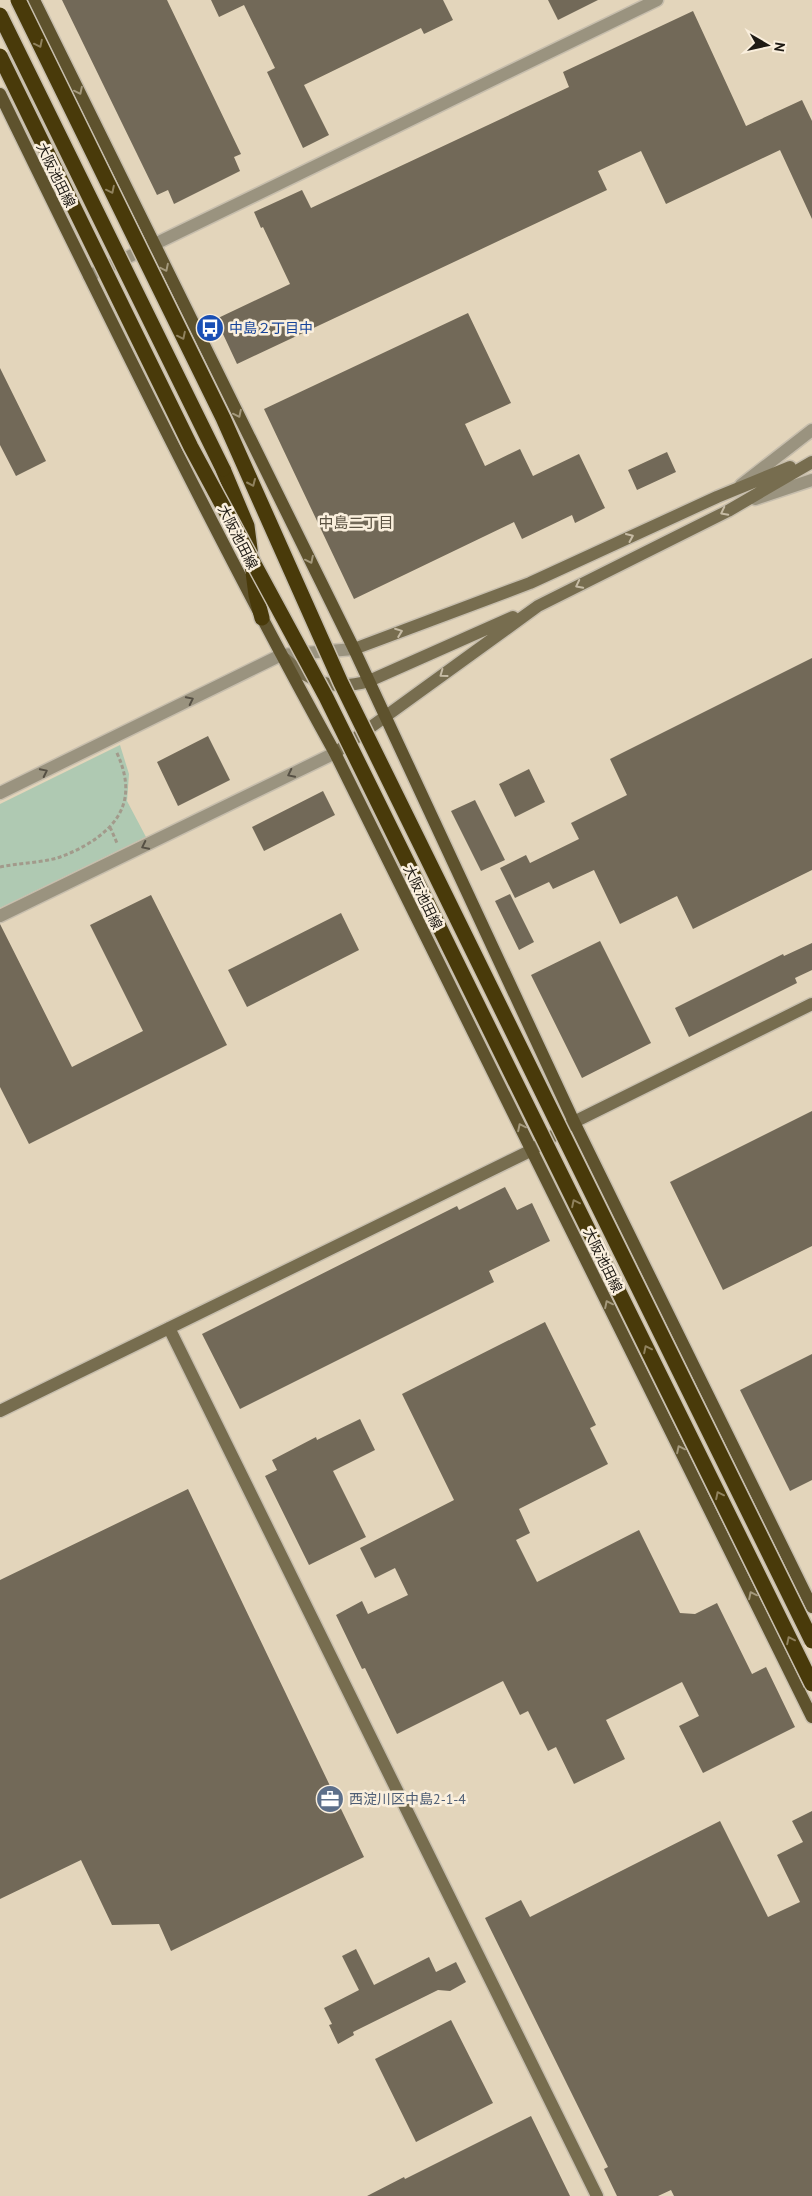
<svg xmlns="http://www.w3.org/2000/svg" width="812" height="2196" font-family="'PT Sans','Noto Sans JP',sans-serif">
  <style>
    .built { fill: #e3d5bb }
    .green { fill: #afc9b2 }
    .building { fill: #726958 }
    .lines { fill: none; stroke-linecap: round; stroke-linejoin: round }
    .street-casing { stroke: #c7bead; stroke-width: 15 }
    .secondary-casing { stroke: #c7bead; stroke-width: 15 }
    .primary-casing { stroke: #c7bead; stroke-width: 15 }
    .highway-casing { stroke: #c7bead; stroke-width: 18 }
    .path { stroke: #a29a8b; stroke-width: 3; stroke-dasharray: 4 2.5; stroke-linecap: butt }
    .street { stroke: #9a937f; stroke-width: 12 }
    .secondary { stroke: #776d4f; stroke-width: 12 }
    .primary { stroke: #5e522d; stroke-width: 12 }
    .highway { stroke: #493a0a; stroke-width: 15 }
    .highway-bridge-casing { stroke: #c7bead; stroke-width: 18; stroke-linecap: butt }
    .highway-bridge { stroke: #493a0a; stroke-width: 15 }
    .oneway { stroke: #90825e }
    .oneway2 { stroke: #a4997c }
    .oneway3 { stroke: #c6bba4 }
    .oneway4 { stroke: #565044 }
    .labels { text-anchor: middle; stroke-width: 5; stroke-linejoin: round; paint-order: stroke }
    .street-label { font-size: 14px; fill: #1e1a14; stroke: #faefdd }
    .transit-label { font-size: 14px; fill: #164399; stroke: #faefdd; text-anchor: start }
    .service-label { font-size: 14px; fill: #4e5e75; stroke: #faefdd; text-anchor: start }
    .neighbourhood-label { font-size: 15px; fill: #5c5343; stroke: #faefdd }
  </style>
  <rect width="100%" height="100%" fill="#ece2cf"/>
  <path class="built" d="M0 0H812V2196H0Z"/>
  <path class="green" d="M120 745 129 774 127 801 146 837 0 908V804Z"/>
  <path class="building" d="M62 0H167L241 154 234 157 240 171 174 204 168 190 157 195Z
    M211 0H443L453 20 424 34 421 28 304 85 329 135 303 148 267 72 275 68 244 5 219 17Z
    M548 0H598L558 20Z
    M693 11 746 126 802 100 812 121V219L780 150 666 204 641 151 598 171 607 190 237 364 216 319 290 284 263 227 261 228 254 212 302 190 311 208 569 87 563 72Z
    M468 313 511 403 465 424 485 466 520 449 533 476 579 454 605 508 575 523 572 515 522 539 514 522 354 599 264 409Z
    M0 368 46 461 16 476 0 445Z
    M667 452 676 472 637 490 628 470Z
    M812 658V870L693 929 677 896 620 924 594 870 553 889 549 882 515 898 500 868 526 855 530 863 579 839 571 823 627 795 610 759Z
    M208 736 230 780 178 806 157 762Z
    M529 769 545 802 515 817 499 784Z
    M323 791 335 815 264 851 252 827Z
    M475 800 505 860 481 871 451 811Z
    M510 894 534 942 519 950 495 901Z
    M151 895 227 1045 29 1144 0 1087V924L72 1067 143 1031 90 925Z
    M341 913 359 950 247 1007 228 970Z
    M600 941 651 1043 582 1078 531 975Z
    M812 943V970L795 978 797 983 689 1037 675 1008 783 954 784 956Z
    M812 1111V1246L723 1290 670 1182Z
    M505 1187 517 1210 532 1203 550 1241 489 1271 494 1282 240 1409 202 1334 457 1206 459 1210Z
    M545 1322 596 1425 590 1428 608 1464 519 1509 530 1533 516 1540 537 1582 639 1530 680 1613 695 1614 717 1603 752 1674 766 1667 795 1727 703 1773 679 1726 699 1716 682 1682 606 1720 625 1759 574 1784 556 1747 548 1751 528 1711 520 1715 503 1681 397 1734 365 1668 362 1669 336 1615 362 1601 368 1614 408 1595 395 1568 375 1578 360 1548 454 1500 402 1394Z
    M812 1354V1480L790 1491 740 1390Z
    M360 1419 375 1450 333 1471 366 1537 309 1565 265 1476 277 1470 272 1460 316 1437 317 1440Z
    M188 1489 364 1857 171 1951 159 1924 112 1925 81 1860 0 1899V1580Z
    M812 1811V2196H674L671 2190 658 2196H617L604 2169 608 2167 485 1918 521 1900 530 1917 720 1821 768 1917 800 1902 777 1855 803 1842 792 1821Z
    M356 1949 374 1985 429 1957 436 1972 456 1962 466 1982 450 1991 438 1990 353 2032 354 2035 338 2044 329 2025 332 2024 324 2008 359 1990 342 1956Z
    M451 2020 493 2103 416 2142 375 2059Z
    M531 2116 570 2196H367L404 2177 405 2179Z"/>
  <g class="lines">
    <g class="street-casing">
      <path id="street" d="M89 276 657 0
        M741 485 812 430
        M755 499 812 480
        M0 793 281 655 354 649
        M0 916 335 753"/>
    </g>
    <g class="secondary-casing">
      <path id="secondary" d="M354 649 530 583 717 497 790 467
        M285 659C311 683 334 691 369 681L513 617
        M335 753 538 606 728 511 812 462
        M169 1328 597 2196
        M0 1411 532 1150 574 1122 812 1004"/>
    </g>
    <g class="primary-casing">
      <path id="primary" d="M34 0 354 649 574 1122 812 1607
        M0 94C108 315 216 538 335 753L812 1717"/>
    </g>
    <g class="highway-casing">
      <path id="highway" d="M223 469 247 526 256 595 262 618"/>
    </g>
    <path class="path" d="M110 827 117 843
      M0 867C19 863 39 863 57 858 67 855 77 850 86 845 125 822 136 793 116 751"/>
    <use href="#street" class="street"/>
    <use href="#secondary" class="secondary"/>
    <use href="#primary" class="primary"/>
    <use href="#highway" class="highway"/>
    <g class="highway-bridge-casing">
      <path id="highway-bridge" d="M18 0 223 418 341 683 812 1641
        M0 15 223 469
        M0 56 191 447 326 697 812 1684"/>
    </g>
    <use href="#highway-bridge" class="highway-bridge"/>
  </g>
  <defs><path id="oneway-chevron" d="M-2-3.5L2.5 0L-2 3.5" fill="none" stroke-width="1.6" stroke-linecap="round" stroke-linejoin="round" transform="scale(1.25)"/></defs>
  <g class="oneway">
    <use href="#oneway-chevron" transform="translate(39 44) rotate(64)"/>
    <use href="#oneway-chevron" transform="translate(111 190) rotate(64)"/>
    <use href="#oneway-chevron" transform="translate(182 336) rotate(64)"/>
    <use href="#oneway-chevron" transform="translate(252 483) rotate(66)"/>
    <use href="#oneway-chevron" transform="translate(575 1203) rotate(-116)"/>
    <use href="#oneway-chevron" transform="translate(647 1349) rotate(-116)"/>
    <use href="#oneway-chevron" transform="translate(719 1495) rotate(-116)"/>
    <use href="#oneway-chevron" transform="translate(790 1640) rotate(-116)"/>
  </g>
  <g class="oneway2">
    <use href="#oneway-chevron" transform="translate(79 91) rotate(64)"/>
    <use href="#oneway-chevron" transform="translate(165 268) rotate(64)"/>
    <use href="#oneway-chevron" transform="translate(238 414) rotate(64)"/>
    <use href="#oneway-chevron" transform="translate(310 560) rotate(64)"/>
    <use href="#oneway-chevron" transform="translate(521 1127) rotate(-116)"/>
    <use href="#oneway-chevron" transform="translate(608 1304) rotate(-116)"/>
    <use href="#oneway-chevron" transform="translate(680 1449) rotate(-116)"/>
    <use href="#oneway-chevron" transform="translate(752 1595) rotate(-116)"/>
  </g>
  <g class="oneway3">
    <use href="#oneway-chevron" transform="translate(724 512) rotate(153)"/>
    <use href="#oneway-chevron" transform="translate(630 537) rotate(-24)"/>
    <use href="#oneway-chevron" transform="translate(579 585) rotate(153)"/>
    <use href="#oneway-chevron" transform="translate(399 632) rotate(-21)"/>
    <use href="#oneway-chevron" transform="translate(443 674) rotate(144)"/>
  </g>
  <g class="oneway4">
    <use href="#oneway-chevron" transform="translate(190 700) rotate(-26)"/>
    <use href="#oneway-chevron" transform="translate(44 772) rotate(-26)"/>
    <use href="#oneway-chevron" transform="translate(291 774) rotate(154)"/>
    <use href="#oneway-chevron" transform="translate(145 846) rotate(154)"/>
  </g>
  <defs>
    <g id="bus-disc" transform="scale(1.4375)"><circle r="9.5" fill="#1a4fb4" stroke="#faefdd"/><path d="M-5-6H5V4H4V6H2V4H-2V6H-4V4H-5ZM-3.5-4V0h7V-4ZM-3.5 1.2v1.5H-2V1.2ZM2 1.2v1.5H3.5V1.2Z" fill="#fff"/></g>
    <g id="office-disc" transform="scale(1.4375)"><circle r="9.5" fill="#5c6f8a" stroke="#faefdd"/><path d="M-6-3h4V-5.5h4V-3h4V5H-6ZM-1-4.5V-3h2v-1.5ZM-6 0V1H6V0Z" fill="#fff"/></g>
  </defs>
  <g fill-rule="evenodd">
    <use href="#bus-disc" x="210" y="328"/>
    <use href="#office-disc" x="330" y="1799"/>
  </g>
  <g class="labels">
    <g class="street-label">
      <text transform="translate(56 175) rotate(64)" y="5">大阪池田線</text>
      <text transform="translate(238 537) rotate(63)" y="5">大阪池田線</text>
      <text transform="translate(423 897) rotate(64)" y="5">大阪池田線</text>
      <text transform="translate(603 1260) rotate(64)" y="5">大阪池田線</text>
    </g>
    <g class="transit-label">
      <text x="229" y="333">中島２丁目中</text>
    </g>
    <g class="service-label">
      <text x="349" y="1804">西淀川区中島2-1-4</text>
    </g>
    <g class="neighbourhood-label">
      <text x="356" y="528">中島二丁目</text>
    </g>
  </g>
  <g transform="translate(767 45) rotate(99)" stroke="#faefdd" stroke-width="4" paint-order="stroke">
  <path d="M0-4L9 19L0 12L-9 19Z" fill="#1e1a14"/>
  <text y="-8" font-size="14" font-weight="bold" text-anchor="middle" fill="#1e1a14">N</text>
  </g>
</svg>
